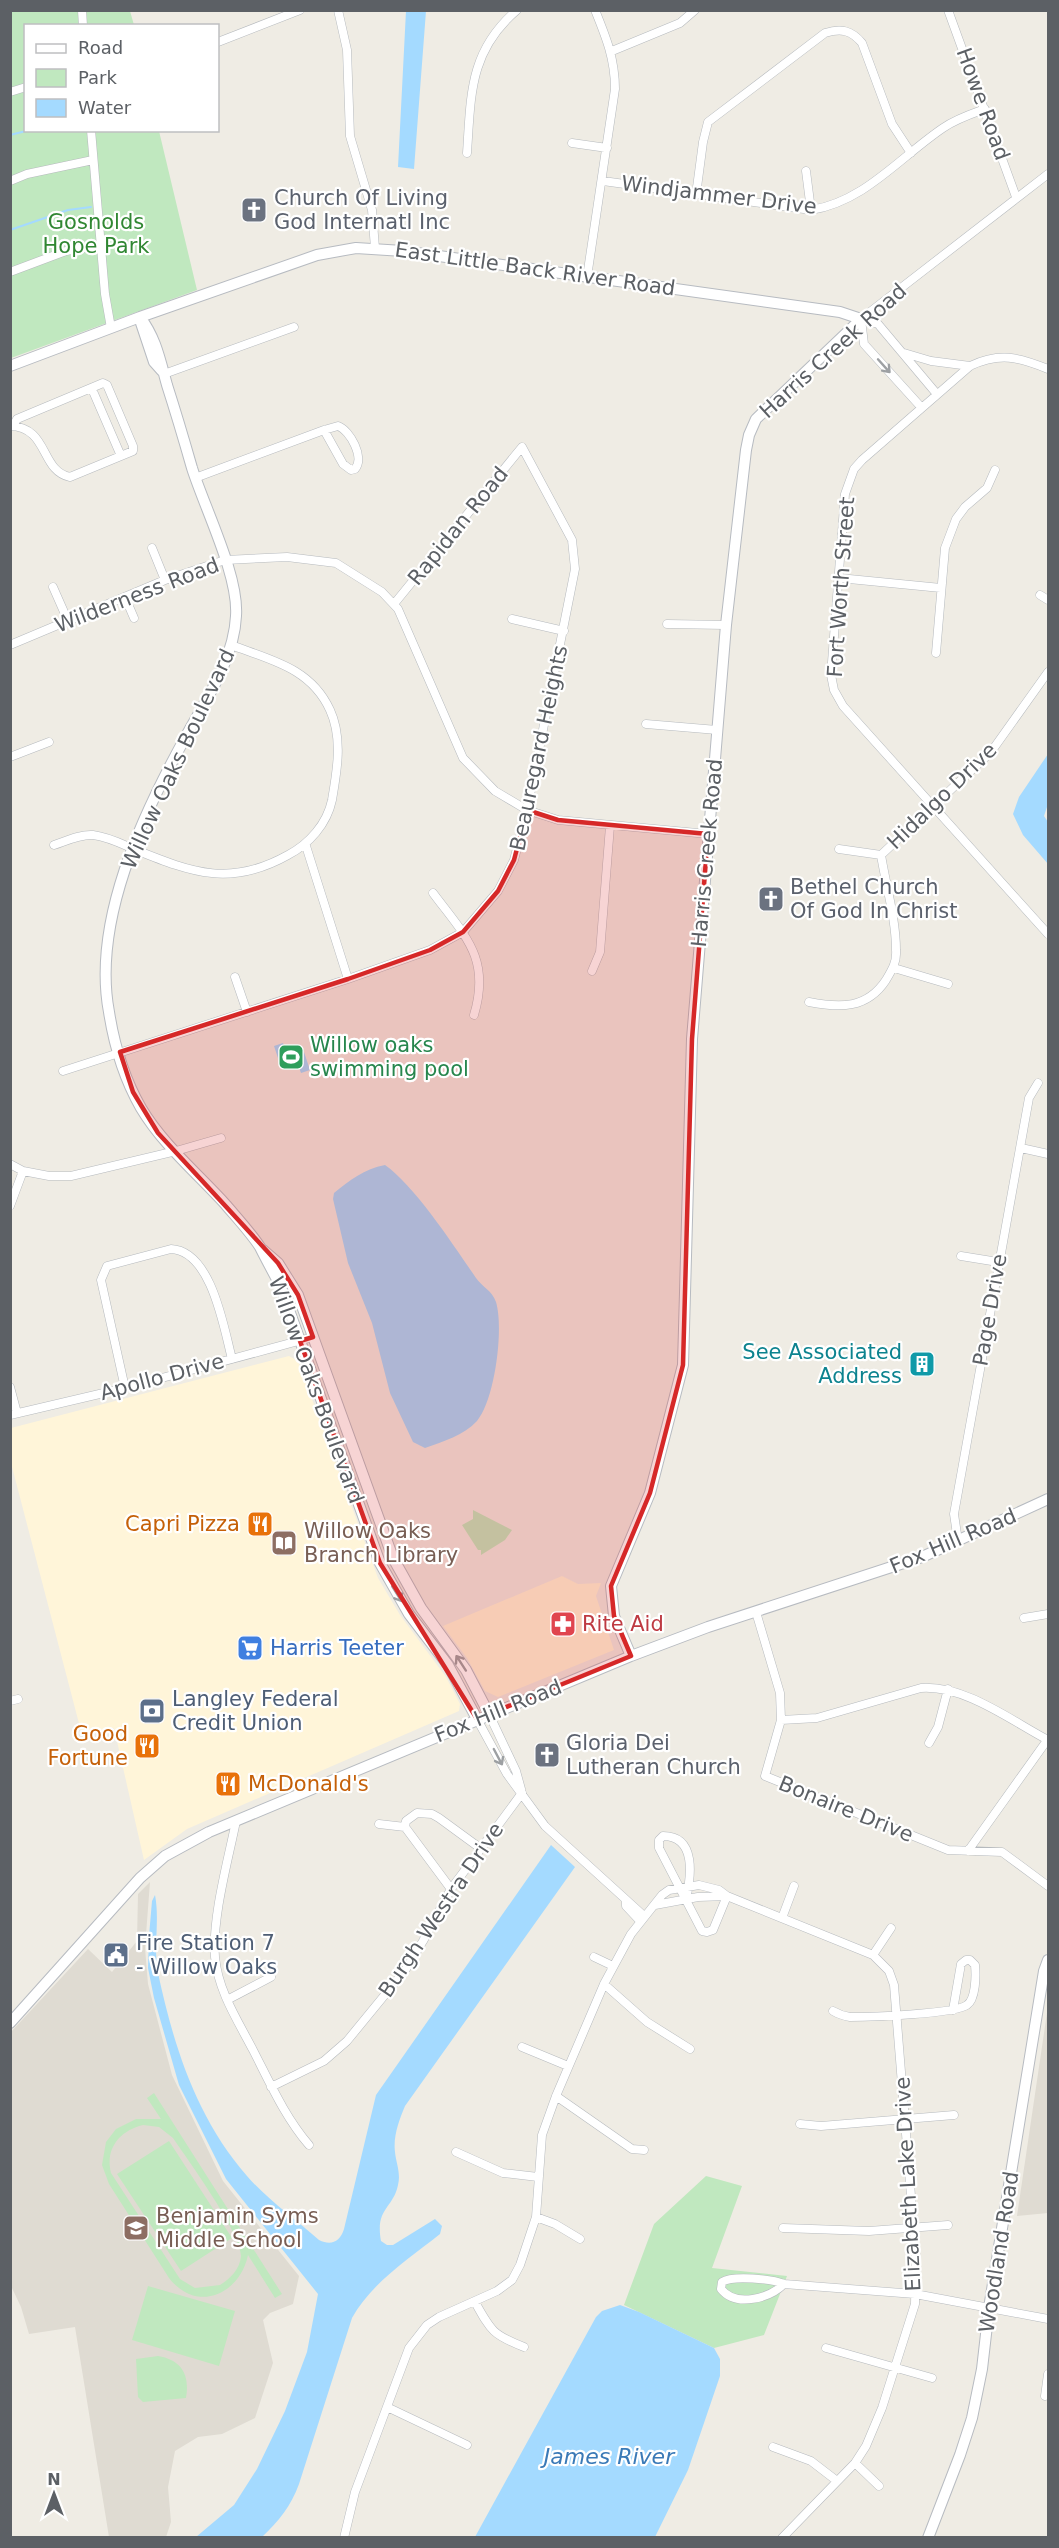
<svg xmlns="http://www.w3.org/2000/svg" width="1059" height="2548" font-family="'DejaVu Sans',sans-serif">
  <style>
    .commercial { fill: #fff5d9 }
    .education { fill: #dfdbd2 }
    .green { fill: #c0e8bf; fill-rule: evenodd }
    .water { fill: #a4daff }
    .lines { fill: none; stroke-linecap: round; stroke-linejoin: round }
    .stream { stroke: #a4daff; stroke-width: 2 }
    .street-casing { stroke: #b6babe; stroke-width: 9 }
    .secondary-casing { stroke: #b7bbc1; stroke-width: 12 }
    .street { stroke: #fff; stroke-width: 8 }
    .secondary { stroke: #fff; stroke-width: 10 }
    .oneway { stroke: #9da0a3 }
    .marked { fill: #d62828; fill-opacity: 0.2; stroke: #d62828; stroke-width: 4.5; stroke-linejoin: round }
    .labels { text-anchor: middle; stroke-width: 4.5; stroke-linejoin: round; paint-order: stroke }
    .street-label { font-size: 21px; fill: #5c6065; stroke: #fff }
    .worship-label { font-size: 21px; fill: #5b616d; stroke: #fff; text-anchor: start }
    .park-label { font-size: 21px; fill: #308732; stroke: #fff }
    .leisure-label { font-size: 21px; fill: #27864d; stroke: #fff; text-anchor: start }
    .culture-label { font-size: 21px; fill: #0d838f; stroke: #fff; text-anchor: end }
    .food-label { font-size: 21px; fill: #c56008; stroke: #fff; text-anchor: end }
    .education-label { font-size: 21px; fill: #785e54; stroke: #fff; text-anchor: start }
    .health-label { font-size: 21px; fill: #be3a42; stroke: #fff; text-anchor: start }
    .shop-label { font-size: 21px; fill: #366cbe; stroke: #fff; text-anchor: start }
    .service-label { font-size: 21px; fill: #4e5e75; stroke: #fff; text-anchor: start }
    .water-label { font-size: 22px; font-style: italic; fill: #3a7ab7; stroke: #fff }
  </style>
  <rect width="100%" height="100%" fill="#efece4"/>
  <path class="commercial" d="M289 1356 298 1361 378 1578 400 1615 446 1677 460 1704 459 1711 187 1829 144 1860 114 1728 82 1735 11 1463V1428Z
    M562 1576 578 1584 601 1583 596 1596 614 1650 498 1697 485 1691 467 1658 443 1626Z"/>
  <path class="education" d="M150 1882 145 1948 148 1984 172 2075 223 2181 299 2276 293 2304 270 2313 263 2320 273 2363 255 2418 222 2434 198 2437 175 2451 168 2487 171 2522 166 2537H109L75 2327 29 2334 21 2307 11 2286 10 2033 88 1949 112 1972 137 1941 138 1894Z
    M1048 2006V2213L1017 2216Z"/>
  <path class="green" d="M11 11H130L134 25 26 26V130L159 131 197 290 11 358Z
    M473 1510 512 1530 505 1540 481 1555V1550H478L462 1525 473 1519Z
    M154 2093 282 2294 275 2298 248 2255C240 2294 197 2314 169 2278L109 2184 102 2165 106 2142 116 2129 136 2119H161L147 2098ZM143 2125 159 2127 173 2138C188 2160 241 2233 241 2256 240 2269 230 2279 220 2285L195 2288 180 2279 111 2173C105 2149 119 2131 143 2125Z
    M169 2141 232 2238 181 2271 117 2174Z
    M706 2176 742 2186 712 2268 787 2276 764 2335 714 2348 624 2305 654 2224Z
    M148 2286 235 2311 219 2366 132 2340Z
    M158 2356C182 2360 190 2375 186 2398L143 2402 138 2397 136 2359Z"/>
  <path class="water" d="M406 11H426L414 169 398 167Z
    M1048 754V804L1044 816 1048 822V864L1023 835 1013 814 1019 797Z
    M283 1043 286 1051 302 1046 310 1070 301 1073 297 1062 281 1067 274 1046Z
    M385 1165C415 1186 454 1246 476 1278 482 1287 492 1290 496 1302 504 1328 495 1400 477 1421 463 1436 444 1441 425 1448L413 1442 390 1393 372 1323 348 1263 333 1199 334 1193C350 1180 364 1169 385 1165Z
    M551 1845 575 1867 405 2106C399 2120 393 2137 395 2152 396 2163 401 2173 398 2185 393 2209 375 2208 381 2241L387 2245H393L435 2219 442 2226 440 2234C409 2259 372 2282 352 2318L299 2484C291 2506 279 2521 262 2537H196L234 2505 257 2469 285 2411 307 2352 318 2294 226 2179 179 2085 154 1998 148 1968 149 1936 152 1901 155 1895C160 1921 153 1947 158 1973 174 2047 196 2117 247 2176 268 2200 295 2219 319 2240 331 2246 340 2242 344 2229L376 2095Z
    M620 2305 639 2312 714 2348 720 2359V2376L688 2470 655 2537H475L596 2317 602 2311Z"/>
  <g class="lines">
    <path class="stream" d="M10 135 30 130
      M10 230 68 210 91 207"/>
    <g class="street-casing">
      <path id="street" d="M82 10 83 26
        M338 10 347 50 350 136 372 210 375 248
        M948 10 1016 197
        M218 42 300 10
        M612 51 680 23 695 10
        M10 92 26 87
        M91 130 105 294 111 328
        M572 143 607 148
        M467 153C471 95 469 51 517 10
        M806 171 811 210
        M10 181 27 174 93 160
        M603 181 811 210C864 202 900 157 943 128 956 119 971 114 985 109
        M696 195 703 142 708 122 825 33C841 28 851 30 862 43L892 124 911 153
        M10 272 66 251 101 245
        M587 277 615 89C615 59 606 37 595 10
        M861 319 1048 174
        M861 319 864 344 921 407
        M861 319 878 324 936 393
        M904 353 931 361 970 366
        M1048 369C1018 357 1000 352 970 366L862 460 854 469 845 494 831 675 834 690 843 706 1048 934
        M164 374 294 327
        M92 389 121 456
        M10 426C49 427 40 471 70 477L133 451V446L107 385 103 383 17 419 13 426
        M195 478 324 430 338 426C350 430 365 458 355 469L351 470 343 464 324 430
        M152 548 165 580
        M839 578 941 588
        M53 587 68 621
        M1040 595 1048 600
        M125 597 134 618
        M512 619 564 631
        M667 624 726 625
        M10 645 165 580 225 560 287 557 336 563 382 592 398 609 463 758 495 791 527 810 558 820 708 834
        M936 653 945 548 956 519 965 507 987 488 995 470
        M646 724 717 730
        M10 757 49 742
        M54 845C66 841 80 834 93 835 109 837 122 844 136 850 193 873 231 887 288 855 309 844 327 824 332 800 337 771 343 738 330 710 311 668 271 660 231 645
        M306 846 348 979
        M839 849 881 855 991 752 1048 672
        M433 893C465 936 491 958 474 1015
        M894 968 948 984
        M592 971 600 952 610 826
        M235 977 247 1012
        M809 1002C840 1008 867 1009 886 980 892 970 897 962 896 950 896 919 886 886 881 855
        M63 1071 348 979 430 950 463 932 498 891 514 860 527 810 575 569 572 540 522 447 394 604
        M1021 1148 1048 1154
        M10 1164 23 1171 49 1176H71L176 1151 221 1138
        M10 1206 23 1171
        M961 1256 998 1262
        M10 1387 17 1413
        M125 1388 101 1280 107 1266 171 1249C212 1251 224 1329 232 1359
        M10 1415 125 1388 313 1337
        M958 1541 954 1514 1029 1098 1038 1083
        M756 1612 780 1693 781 1720 765 1776 948 1850 1002 1852 1048 1886
        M1024 1618 1048 1614
        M10 1701 18 1699
        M489 1714 516 1771 521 1789
        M477 1719 507 1774 545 1826 644 1916
        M781 1720 817 1718 921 1688C965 1685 1010 1720 1048 1740
        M929 1743 938 1727 948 1689
        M236 1821C228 1861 212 1917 215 1957 218 1991 238 2021 253 2050 270 2083 285 2117 309 2145
        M379 1824 405 1827
        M968 1851 1048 1739
        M451 1889 405 1827 406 1821 417 1813 432 1814 439 1818 480 1848
        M686 1899C691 1877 697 1836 663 1836L659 1840V1848L702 1931 707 1932 713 1930 727 1896
        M626 1901V1906L640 1921
        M655 1905 698 1897 727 1896
        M782 1918 794 1886
        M873 1955 891 1928
        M594 1957 613 1966
        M604 1984 647 2022 690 2049
        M227 2000 271 1977
        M833 2011C838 2014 844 2016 850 2017 868 2017 955 2014 967 2005 976 1999 976 1975 975 1965L970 1960H966L961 1964 953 2010
        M522 2047 568 2066
        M271 2087 324 2061 347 2041 406 1969 423 1941 451 1889 522 1793
        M556 2096 632 2149 644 2150
        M800 2124 821 2126 954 2115
        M456 2152 503 2173 538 2177
        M536 2217 555 2224 580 2239
        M783 2228 869 2231 948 2225
        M784 2284C770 2298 736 2308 721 2289L722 2282C733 2275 772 2279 784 2284L915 2294 1048 2319
        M475 2302C491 2331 493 2335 524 2347
        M826 2348 932 2378
        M1045 2396 1048 2374
        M387 2407 467 2445
        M773 2447 811 2461 837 2481
        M855 2463 879 2486
        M344 2538 355 2492 409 2348 427 2325 439 2317 497 2291 512 2280 520 2265 536 2217 542 2135 556 2096 604 1984 631 1934 662 1895 669 1890 699 1885 719 1890 727 1896 873 1955 889 1971 894 1985 916 2258 915 2304 882 2408 866 2446 855 2463 782 2538"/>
    </g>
    <g class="secondary-casing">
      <path id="secondary" d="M140 317C156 338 160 360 167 385 176 413 184 440 192 468 205 509 239 576 236 616 234 660 205 701 185 738 142 816 92 922 109 1012 114 1044 125 1080 141 1108 163 1145 198 1174 226 1205 237 1218 251 1233 260 1247 266 1259 273 1272 280 1285L380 1563 409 1614 448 1665 477 1719
        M141 323 154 362 162 371
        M10 366 140 317 317 255 356 248 403 251 840 312 861 319 756 419 749 435 746 450 726 625 692 1039 683 1365 650 1493 611 1586 614 1616 631 1656
        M263 1250 278 1263 298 1295 393 1558 421 1608 466 1670 489 1714
        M10 2023 140 1878 165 1856 209 1832 631 1656 708 1627 922 1557 1048 1499
        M928 2538 960 2455 972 2418 982 2369 989 2308 1044 1971 1048 1960"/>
    </g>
    <use href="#street" class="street"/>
    <use href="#secondary" class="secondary"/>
  </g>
  <defs><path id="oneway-shaft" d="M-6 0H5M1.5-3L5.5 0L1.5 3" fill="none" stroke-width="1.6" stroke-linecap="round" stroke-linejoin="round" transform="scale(1.5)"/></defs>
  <g class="oneway">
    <use href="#oneway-shaft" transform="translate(884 366) rotate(48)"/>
    <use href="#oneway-shaft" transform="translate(397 1594) rotate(58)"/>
    <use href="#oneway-shaft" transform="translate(461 1663) rotate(-123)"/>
    <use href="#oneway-shaft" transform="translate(498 1757) rotate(62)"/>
  </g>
  <path class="marked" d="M527 810 558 820 708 834 692 1039 683 1365 650 1493 611 1586 614 1616 631 1656 477 1719 380 1563 300 1341 313 1337 298 1295 278 1263 158 1133 133 1092 120 1052 348 979 430 950 463 932 498 891 514 860Z"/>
  <defs>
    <g id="church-square" transform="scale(1.35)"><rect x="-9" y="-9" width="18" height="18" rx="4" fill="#6b7280" stroke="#fff"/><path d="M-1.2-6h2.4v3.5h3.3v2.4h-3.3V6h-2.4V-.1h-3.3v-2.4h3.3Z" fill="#fff"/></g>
    <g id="stadium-square" transform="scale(1.35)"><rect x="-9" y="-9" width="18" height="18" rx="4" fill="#2e9e5b" stroke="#fff"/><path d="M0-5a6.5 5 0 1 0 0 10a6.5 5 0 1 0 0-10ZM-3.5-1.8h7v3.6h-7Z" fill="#fff"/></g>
    <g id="building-square" transform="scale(1.35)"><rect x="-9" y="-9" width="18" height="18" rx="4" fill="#0f9aa8" stroke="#fff"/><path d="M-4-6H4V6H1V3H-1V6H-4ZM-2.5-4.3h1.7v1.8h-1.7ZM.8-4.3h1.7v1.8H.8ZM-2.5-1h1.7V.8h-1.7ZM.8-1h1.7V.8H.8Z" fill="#fff"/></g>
    <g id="restaurant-square" transform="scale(1.35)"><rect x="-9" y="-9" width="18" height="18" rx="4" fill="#e8710a" stroke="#fff"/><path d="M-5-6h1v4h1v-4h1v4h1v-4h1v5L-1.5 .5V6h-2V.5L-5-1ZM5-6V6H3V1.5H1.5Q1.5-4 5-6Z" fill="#fff"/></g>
    <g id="library-square" transform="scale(1.35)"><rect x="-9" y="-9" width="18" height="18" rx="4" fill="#8d6e63" stroke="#fff"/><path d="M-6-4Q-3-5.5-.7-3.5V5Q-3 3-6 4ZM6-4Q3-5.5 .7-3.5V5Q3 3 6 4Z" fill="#fff"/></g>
    <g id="pharmacy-square" transform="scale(1.35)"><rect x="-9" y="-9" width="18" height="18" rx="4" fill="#e0444e" stroke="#fff"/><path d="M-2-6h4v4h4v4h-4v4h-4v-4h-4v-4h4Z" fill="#fff"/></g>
    <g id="supermarket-square" transform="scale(1.35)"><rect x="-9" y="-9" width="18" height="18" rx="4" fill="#3f7fe0" stroke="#fff"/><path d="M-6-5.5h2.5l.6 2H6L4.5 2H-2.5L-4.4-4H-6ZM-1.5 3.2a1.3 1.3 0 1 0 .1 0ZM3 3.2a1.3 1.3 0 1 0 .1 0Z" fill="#fff"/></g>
    <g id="bank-square" transform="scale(1.35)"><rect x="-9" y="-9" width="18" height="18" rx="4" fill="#5c6f8a" stroke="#fff"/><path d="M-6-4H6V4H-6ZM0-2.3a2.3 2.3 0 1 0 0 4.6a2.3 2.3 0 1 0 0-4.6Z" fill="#fff"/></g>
    <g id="civic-square" transform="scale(1.35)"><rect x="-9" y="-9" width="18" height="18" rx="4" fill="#5c6f8a" stroke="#fff"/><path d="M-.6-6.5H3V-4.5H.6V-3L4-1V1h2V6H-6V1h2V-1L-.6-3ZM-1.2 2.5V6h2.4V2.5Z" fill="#fff"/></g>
    <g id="school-square" transform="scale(1.35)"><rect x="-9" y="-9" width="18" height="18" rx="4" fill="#8d6e63" stroke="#fff"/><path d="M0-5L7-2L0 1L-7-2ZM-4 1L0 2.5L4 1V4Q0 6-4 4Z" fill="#fff"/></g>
  </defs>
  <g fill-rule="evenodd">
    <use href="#church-square" x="254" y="210"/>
    <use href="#church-square" x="771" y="899"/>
    <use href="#stadium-square" x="291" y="1057"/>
    <use href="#building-square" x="922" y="1364"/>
    <use href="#restaurant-square" x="260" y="1524"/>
    <use href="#library-square" x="284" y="1543"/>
    <use href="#pharmacy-square" x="563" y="1624"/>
    <use href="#supermarket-square" x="250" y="1648"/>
    <use href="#bank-square" x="152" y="1711"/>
    <use href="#restaurant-square" x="147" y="1746"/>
    <use href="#church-square" x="547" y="1755"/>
    <use href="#restaurant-square" x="228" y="1784"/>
    <use href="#civic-square" x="116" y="1955"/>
    <use href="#school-square" x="136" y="2228"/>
  </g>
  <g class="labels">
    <g class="street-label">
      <text transform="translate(983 104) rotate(70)" y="7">Howe Road</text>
      <text transform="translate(719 195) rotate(7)" y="7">Windjammer Drive</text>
      <text transform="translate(535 269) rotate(8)" y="7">East Little Back River Road</text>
      <text transform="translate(833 351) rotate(-42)" y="7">Harris Creek Road</text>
      <text transform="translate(458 526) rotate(-51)" y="7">Rapidan Road</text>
      <text transform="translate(841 587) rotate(-86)" y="7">Fort Worth Street</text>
      <text transform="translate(137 595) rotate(-21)" y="7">Wilderness Road</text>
      <text transform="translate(539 748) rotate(-78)" y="7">Beauregard Heights</text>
      <text transform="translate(178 759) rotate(-65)" y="7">Willow Oaks Boulevard</text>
      <text transform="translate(942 796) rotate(-44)" y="7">Hidalgo Drive</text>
      <text transform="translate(707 853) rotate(-85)" y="7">Harris Creek Road</text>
      <text transform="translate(990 1310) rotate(-80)" y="7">Page Drive</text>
      <text transform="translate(162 1377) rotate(-15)" y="7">Apollo Drive</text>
      <text transform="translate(316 1390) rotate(70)" y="7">Willow Oaks Boulevard</text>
      <text transform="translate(953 1541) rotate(-23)" y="7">Fox Hill Road</text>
      <text transform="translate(498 1711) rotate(-22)" y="7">Fox Hill Road</text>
      <text transform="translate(846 1809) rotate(22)" y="7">Bonaire Drive</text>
      <text transform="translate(441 1910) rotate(-56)" y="7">Burgh Westra Drive</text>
      <text transform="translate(908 2184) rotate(-93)" y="7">Elizabeth Lake Drive</text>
      <text transform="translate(999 2252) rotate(-81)" y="7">Woodland Road</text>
    </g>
    <g class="worship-label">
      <text x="274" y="205">Church Of Living<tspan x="274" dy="24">God Internatl Inc</tspan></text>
      <text x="790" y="894">Bethel Church<tspan x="790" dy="24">Of God In Christ</tspan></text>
      <text x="566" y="1750">Gloria Dei<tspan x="566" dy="24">Lutheran Church</tspan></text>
    </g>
    <g class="park-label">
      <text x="96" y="229">Gosnolds<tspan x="96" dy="24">Hope Park</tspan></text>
    </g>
    <g class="leisure-label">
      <text x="310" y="1052">Willow oaks<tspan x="310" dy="24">swimming pool</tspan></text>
    </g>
    <g class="culture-label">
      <text x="902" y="1359">See Associated<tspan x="902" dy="24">Address</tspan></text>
    </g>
    <g class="food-label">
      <text x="240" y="1531">Capri Pizza</text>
      <text x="128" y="1741">Good<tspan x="128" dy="24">Fortune</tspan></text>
      <text x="248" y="1791" text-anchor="start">McDonald's</text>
    </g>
    <g class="education-label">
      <text x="304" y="1538">Willow Oaks<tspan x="304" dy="24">Branch Library</tspan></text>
      <text x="156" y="2223">Benjamin Syms<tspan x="156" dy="24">Middle School</tspan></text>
    </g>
    <g class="health-label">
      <text x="582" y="1631">Rite Aid</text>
    </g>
    <g class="shop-label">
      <text x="270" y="1655">Harris Teeter</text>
    </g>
    <g class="service-label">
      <text x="172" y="1706">Langley Federal<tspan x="172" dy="24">Credit Union</tspan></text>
      <text x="136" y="1950">Fire Station 7<tspan x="136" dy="24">- Willow Oaks</tspan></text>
    </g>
    <g class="water-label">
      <text x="609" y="2464">James River</text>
    </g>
  </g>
  <rect width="1059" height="2548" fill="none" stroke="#5c6065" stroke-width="24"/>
  <rect x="24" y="24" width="195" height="108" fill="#ffffff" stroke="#bebfc1" stroke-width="1.5"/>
  <rect x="36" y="44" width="30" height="9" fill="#ffffff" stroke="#bebfc1" stroke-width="1.5"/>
  <text x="78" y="54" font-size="18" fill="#5c6065">Road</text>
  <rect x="36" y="69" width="30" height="18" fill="#c0e8bf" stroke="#bebfc1" stroke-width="1.5"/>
  <text x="78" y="84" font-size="18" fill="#5c6065">Park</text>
  <rect x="36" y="99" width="30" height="18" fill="#a4daff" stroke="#bebfc1" stroke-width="1.5"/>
  <text x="78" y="114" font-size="18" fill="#5c6065">Water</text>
  <g transform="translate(54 2494)" stroke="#ffffff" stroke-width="4.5" paint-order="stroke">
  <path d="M0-4.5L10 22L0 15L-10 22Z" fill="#5c6065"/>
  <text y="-9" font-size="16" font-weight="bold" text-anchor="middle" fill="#5c6065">N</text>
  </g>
</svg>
